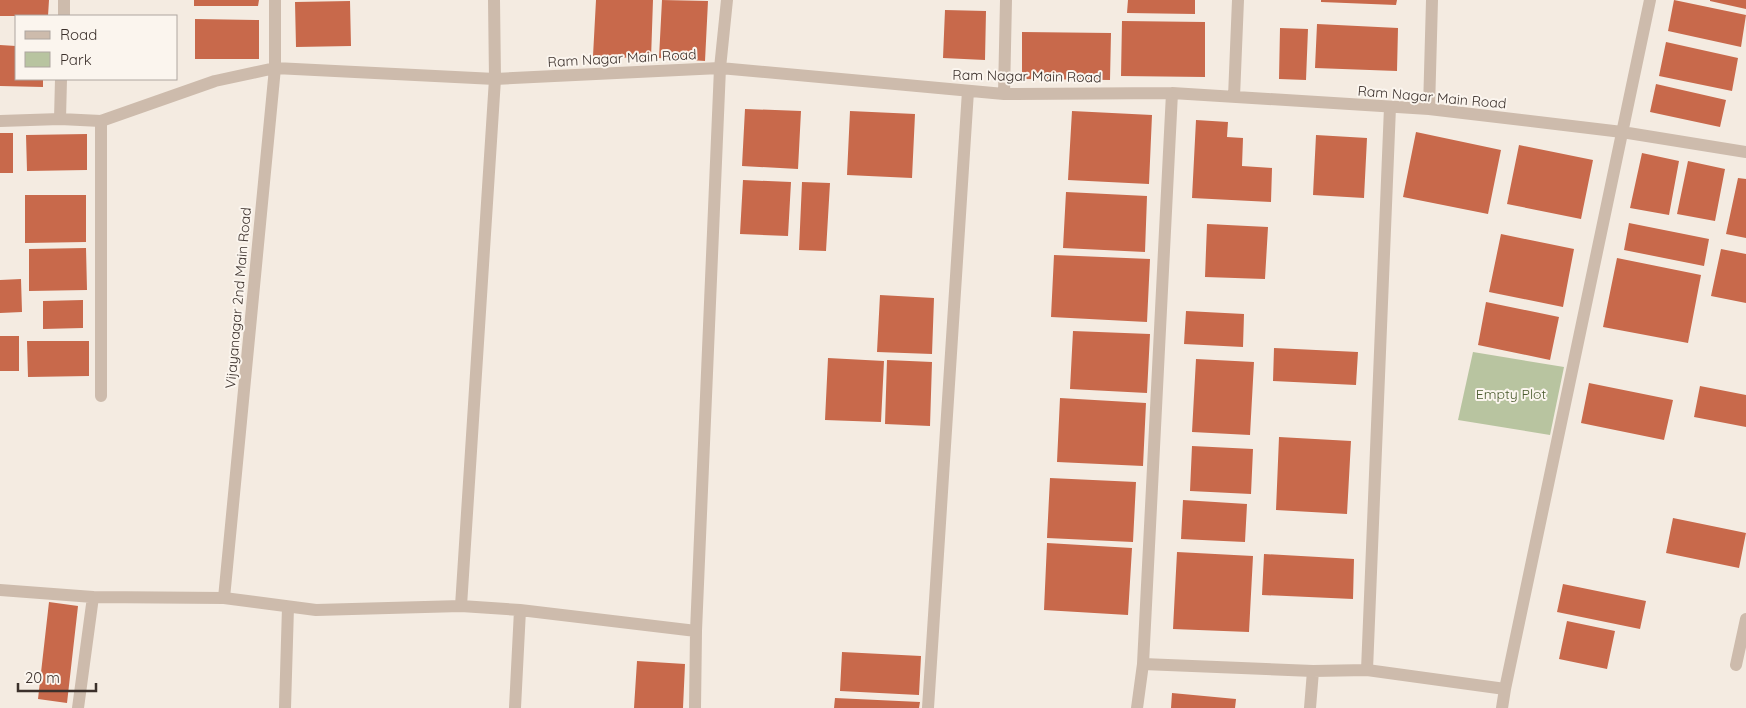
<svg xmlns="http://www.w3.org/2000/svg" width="1746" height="708" font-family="Quicksand,sans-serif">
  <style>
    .green { fill: #b8c4a0 }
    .building { fill: #c8694b }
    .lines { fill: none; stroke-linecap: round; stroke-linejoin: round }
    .minor { stroke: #cdbbac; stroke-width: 12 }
    .labels { text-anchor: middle; stroke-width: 4; stroke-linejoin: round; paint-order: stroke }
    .street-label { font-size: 14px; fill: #3b302b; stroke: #fbf5ee }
    .park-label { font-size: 14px; fill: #4a5a2e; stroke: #fbf5ee }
  </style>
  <rect width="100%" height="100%" fill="#f4ebe1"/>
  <path class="green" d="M1473 352 1564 367 1550 435 1458 420Z"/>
  <path class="building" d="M0 0H49L48 16H0Z
    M194 0H259L258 6H194Z
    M596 0H653L651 59 593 56Z
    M662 0 708 1 705 61 659 58Z
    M1128 0H1195V14L1127 13Z
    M1321 0H1397L1396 5 1321 2Z
    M1674 0 1746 15 1741 47 1668 31Z
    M1710 0H1746V9L1710 1Z
    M350 1 351 46 296 47 295 2Z
    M945 10 986 11 985 60 943 58Z
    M195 19 259 20V59H195Z
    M1122 21 1205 22V77L1121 76Z
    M1317 24 1398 28 1397 71 1315 68Z
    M1280 28 1308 29 1306 80 1279 79Z
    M1022 32 1111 33 1110 80 1022 79Z
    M1666 42 1738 58 1732 91 1659 76Z
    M0 45 16 46V79H43V87L0 86Z
    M1656 84 1726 100 1720 127 1650 112Z
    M745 109 801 111 798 169 742 166Z
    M850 111 915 114 912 178 847 175Z
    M1072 111 1152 115 1149 184 1068 180Z
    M1196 120 1228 122 1227 137 1243 138 1242 166 1272 168 1271 202 1192 198Z
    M1416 132 1501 150 1488 214 1403 197Z
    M0 133H13V173H0Z
    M87 134V170L27 171 26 135Z
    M1316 135 1367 138 1364 198 1313 195Z
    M1519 145 1593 160 1581 219 1507 204Z
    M1642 153 1679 161 1669 215 1630 208Z
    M1688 161 1725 169 1715 221 1677 214Z
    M1738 178 1746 179V238L1726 234Z
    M743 180 791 182 788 236 740 234Z
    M802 182 830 183 826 251 799 250Z
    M1066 192 1147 196 1145 252 1063 248Z
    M25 195H86V242L25 243Z
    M1629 223 1709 239 1704 266 1624 250Z
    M1207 224 1268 227 1265 279 1205 277Z
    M1501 234 1574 249 1563 307 1489 292Z
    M86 248 87 290 29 291V249Z
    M1721 249 1746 254V303L1711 296Z
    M1054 255 1150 259 1147 322 1051 317Z
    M1617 258 1701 275 1688 343 1603 327Z
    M21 279 22 312 0 313V280Z
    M880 295 934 298 932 354 877 352Z
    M83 300V328L43 329V301Z
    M1486 302 1559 317 1550 360 1478 345Z
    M1186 311 1244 314 1243 347 1184 344Z
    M1073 331 1150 334 1147 393 1070 389Z
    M0 336H19V371H0Z
    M27 341H89V376L28 377Z
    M1274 348 1358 352 1356 385 1273 381Z
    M828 358 884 361 881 422 825 420Z
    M1196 359 1254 362 1250 435 1192 432Z
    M887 360 932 362 930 426 885 424Z
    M1589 383 1673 400 1664 440 1581 423Z
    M1700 386 1746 395V427L1694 417Z
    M1060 398 1146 403 1143 466 1057 462Z
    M1279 437 1351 441 1347 514 1276 510Z
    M1192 446 1253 449 1251 494 1190 491Z
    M1050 478 1136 482 1133 542 1047 538Z
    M1183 500 1247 504 1245 542 1181 539Z
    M1673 518 1746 533 1739 568 1666 553Z
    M1047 543 1132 548 1128 615 1044 610Z
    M1177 552 1253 556 1249 632 1173 629Z
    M1264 554 1354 559 1353 599 1262 595Z
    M1563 584 1646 601 1640 629 1557 612Z
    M49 602 78 606 67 703 38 699Z
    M1567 621 1615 631 1607 669 1559 659Z
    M842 652 921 656 919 695 840 691Z
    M637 661 685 664 683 708H634Z
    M1172 693 1236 699 1235 708H1171Z
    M835 698 920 702 919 708H834Z"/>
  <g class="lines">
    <path class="minor" d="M64 16V0
      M1004 94 1006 0
      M1234 97 1238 0
      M1429 109 1432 0
      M60 119 61 79
      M0 121 60 119 101 121 215 81 275 68 495 79 720 68 1004 94 1172 93 1429 109 1622 132 1746 152
      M101 121V396
      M0 590 93 597 224 598 316 610 461 606 520 610 696 631
      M224 598 275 68V0
      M461 606 495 79 494 0
      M1143 664 1313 671
      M1736 665 1746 619
      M1367 670 1505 689
      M78 708 93 597
      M285 708 288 607
      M515 708 520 610
      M695 708 696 631 720 68 727 0
      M928 708 968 91
      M1137 708 1143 664 1172 93
      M1310 708 1313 671 1367 670 1390 107
      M1502 708 1505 689 1650 0"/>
  </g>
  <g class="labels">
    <g class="street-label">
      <text transform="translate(622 58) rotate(-3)" y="5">Ram Nagar Main Road</text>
      <text transform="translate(1027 76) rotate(1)" y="5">Ram Nagar Main Road</text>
      <text transform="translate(1432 97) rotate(5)" y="5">Ram Nagar Main Road</text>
      <text transform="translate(238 298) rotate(-85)" y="5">Vijayanagar 2nd Main Road</text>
    </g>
    <g class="park-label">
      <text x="1511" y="399">Empty Plot</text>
    </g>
  </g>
  <rect x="15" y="15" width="162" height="65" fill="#fbf5ee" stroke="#aea6a0"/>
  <rect x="25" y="31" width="25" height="8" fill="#cdbbac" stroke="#aea6a0"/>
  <text x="60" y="40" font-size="15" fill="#3b302b">Road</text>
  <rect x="25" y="52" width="25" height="15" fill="#b8c4a0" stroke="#aea6a0"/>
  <text x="60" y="65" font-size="15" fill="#3b302b">Park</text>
  <path d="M18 683v8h78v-8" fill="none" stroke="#3b302b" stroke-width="2.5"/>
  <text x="25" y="683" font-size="15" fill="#3b302b" stroke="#fbf5ee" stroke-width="4" paint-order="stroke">20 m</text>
</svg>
